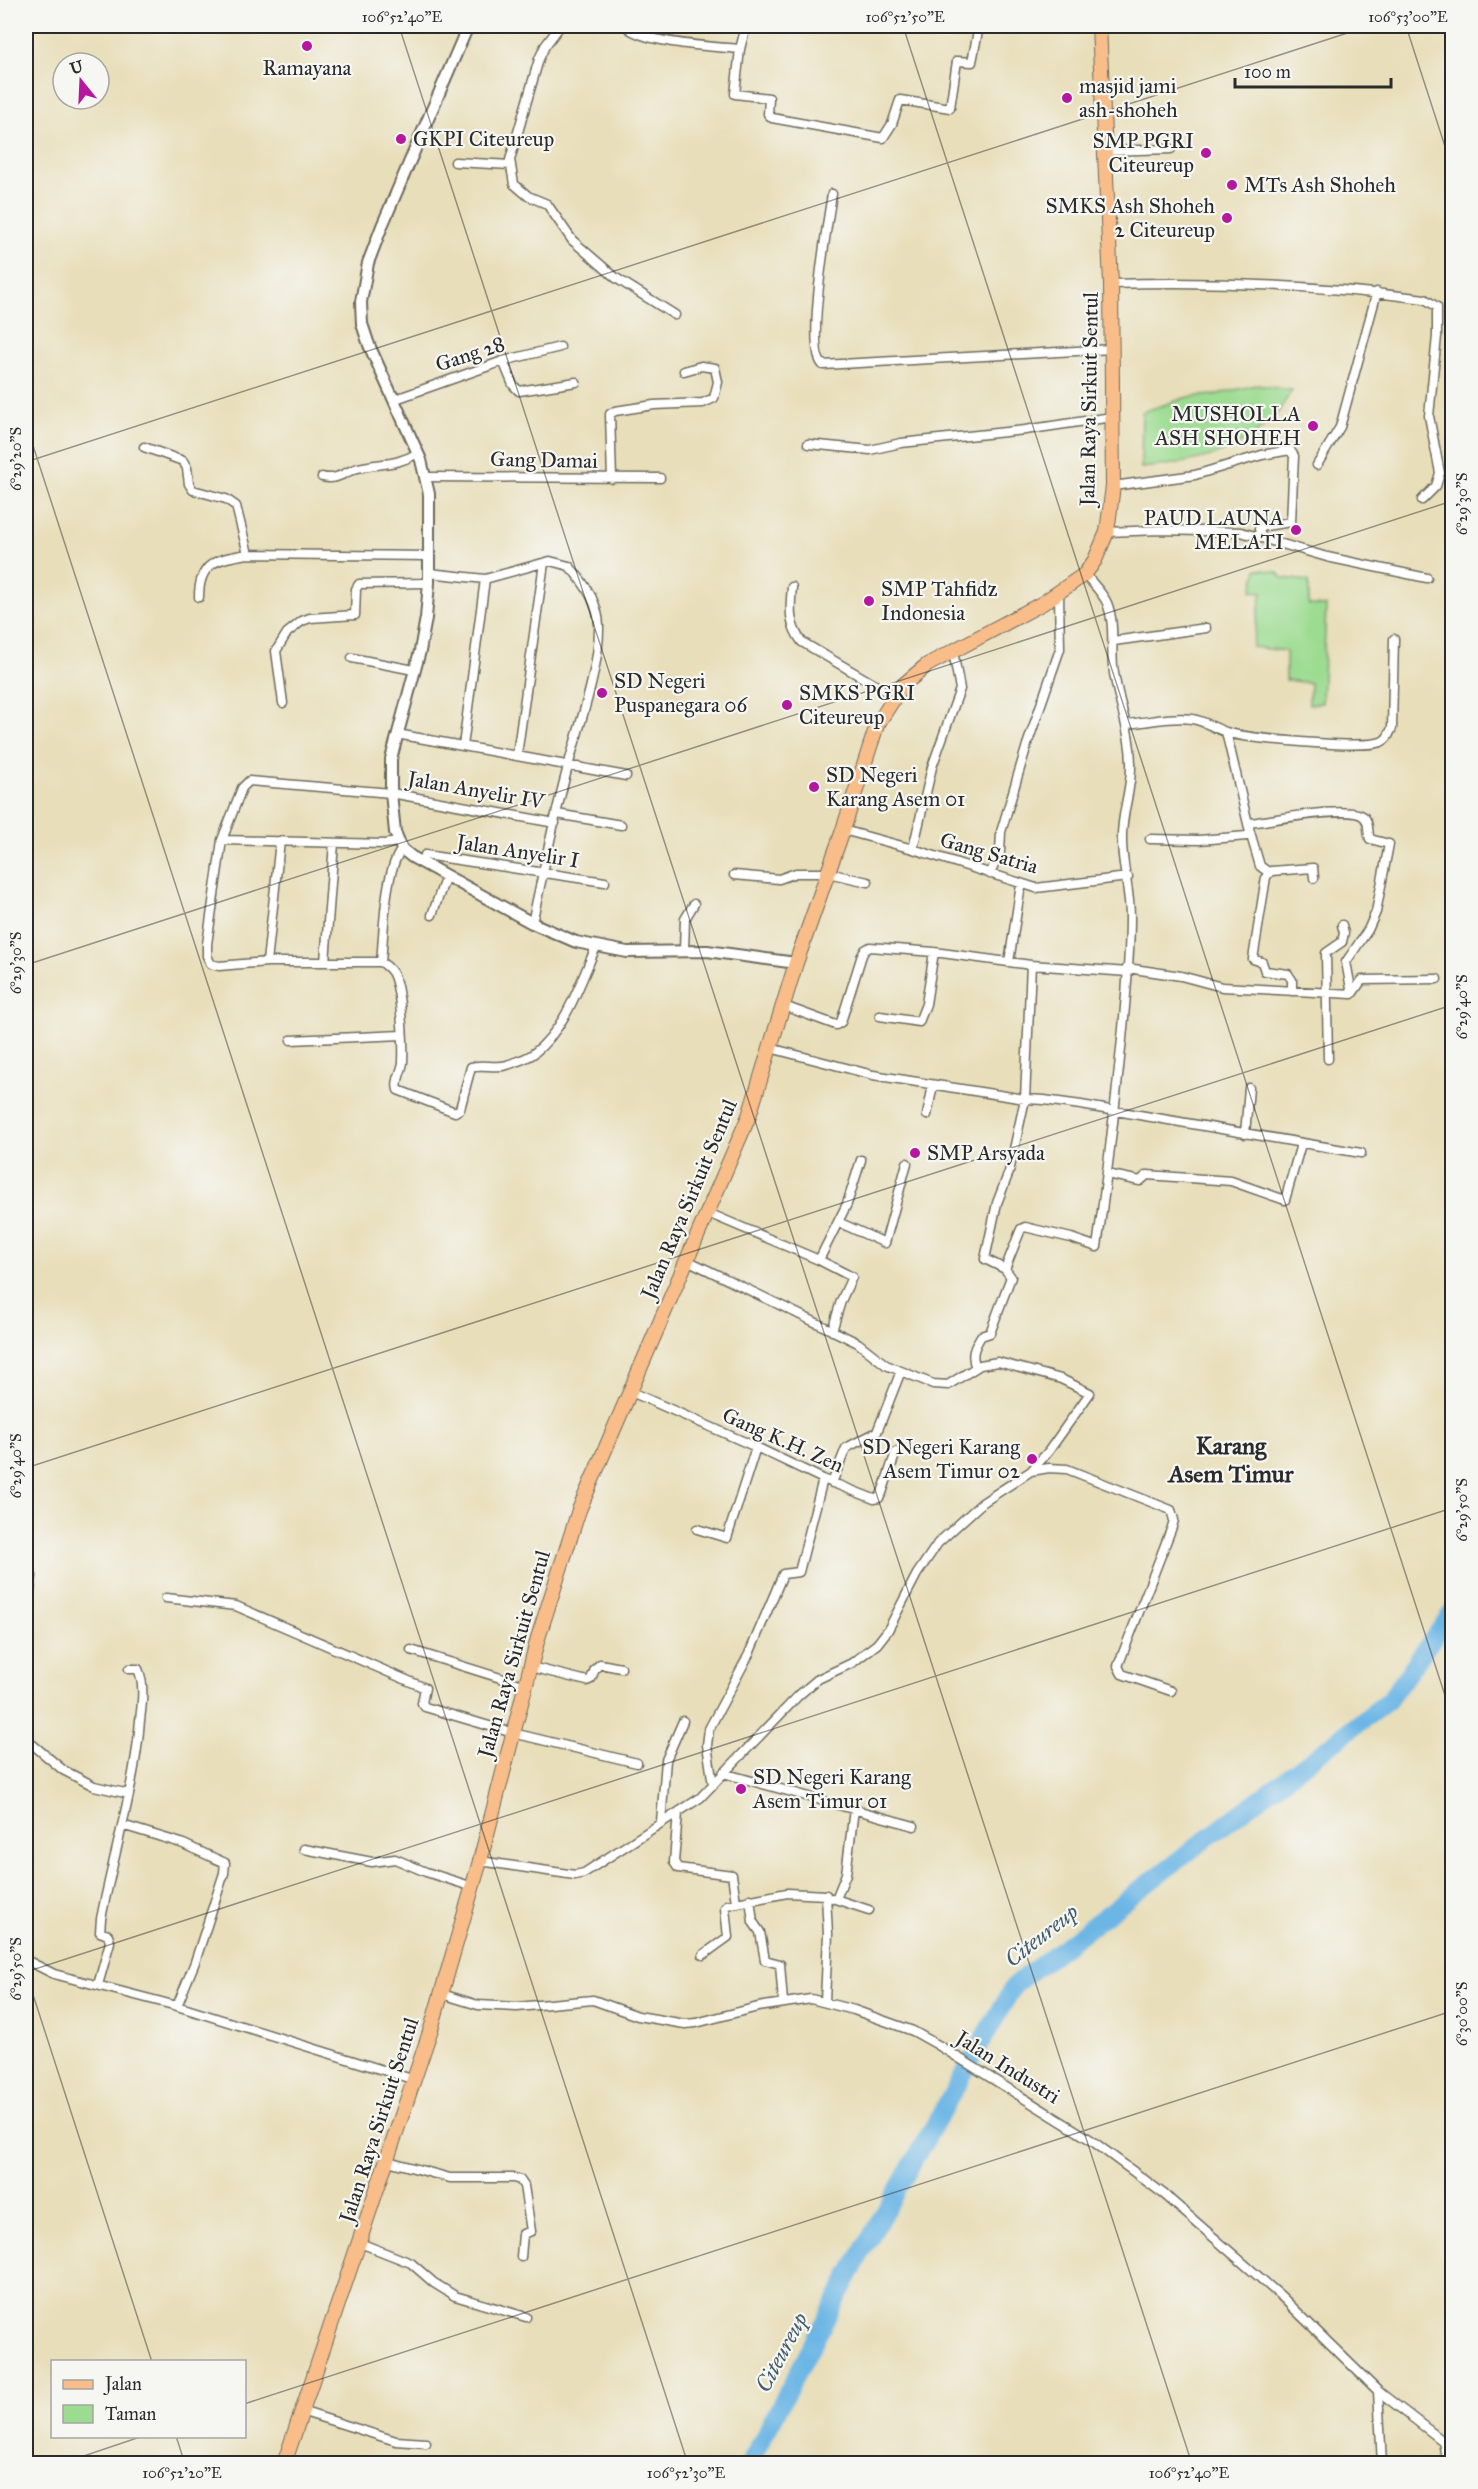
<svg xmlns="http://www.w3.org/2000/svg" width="1478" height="2489" font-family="'IM FELL Great Primer',serif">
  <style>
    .green { fill: #9cdc91; stroke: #64845e; stroke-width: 1.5 }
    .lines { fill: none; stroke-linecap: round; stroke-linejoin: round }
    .river { stroke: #6cb6e5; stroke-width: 18 }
    .minor-casing { stroke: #6d6a5d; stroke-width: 11 }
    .tertiary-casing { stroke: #6d6a5d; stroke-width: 14 }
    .primary-casing { stroke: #6d6a5d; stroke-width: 16 }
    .minor { stroke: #fff; stroke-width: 8 }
    .tertiary { stroke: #fff; stroke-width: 10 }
    .primary { stroke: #f8bd89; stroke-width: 14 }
    .ticks { fill: none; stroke: #2b2b2b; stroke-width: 1.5; stroke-opacity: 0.45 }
    .poi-dot { fill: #b5179e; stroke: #f6f6f2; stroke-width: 2 }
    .labels { text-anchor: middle; stroke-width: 4.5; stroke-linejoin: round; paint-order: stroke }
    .poi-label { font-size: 21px; fill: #2b2b2b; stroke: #f6f6f2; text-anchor: start }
    .street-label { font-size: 21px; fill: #2b2b2b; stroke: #f6f6f2 }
    .water-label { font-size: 22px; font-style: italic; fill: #425c6c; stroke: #f6f6f2 }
    .quarter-label { font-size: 24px; font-weight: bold; fill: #2b2b2b; stroke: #f6f6f2 }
    .neatline { fill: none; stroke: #2b2b2b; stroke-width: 2 }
    .ticks-label { font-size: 15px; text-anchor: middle; fill: #2b2b2b }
  </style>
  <rect width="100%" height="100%" fill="#f6f6f2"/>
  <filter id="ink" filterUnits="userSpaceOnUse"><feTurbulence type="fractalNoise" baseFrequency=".0167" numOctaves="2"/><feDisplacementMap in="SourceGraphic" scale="12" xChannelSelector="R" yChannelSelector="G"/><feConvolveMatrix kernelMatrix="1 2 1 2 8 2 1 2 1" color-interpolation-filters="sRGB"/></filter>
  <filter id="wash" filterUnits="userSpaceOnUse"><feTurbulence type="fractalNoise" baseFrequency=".008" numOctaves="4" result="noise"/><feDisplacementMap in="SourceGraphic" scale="24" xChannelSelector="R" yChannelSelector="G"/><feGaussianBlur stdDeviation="1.35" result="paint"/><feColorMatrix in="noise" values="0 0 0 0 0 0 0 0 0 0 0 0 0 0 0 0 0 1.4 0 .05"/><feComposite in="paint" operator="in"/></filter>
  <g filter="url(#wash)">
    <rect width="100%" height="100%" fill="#e8deb9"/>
    <path class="green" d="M1256 385 1292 390C1286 399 1281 410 1273 418 1236 456 1192 463 1141 468L1142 412 1188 397 1214 395Z
      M1257 569 1277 572 1282 578 1309 581V605L1326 606 1322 703 1309 704 1310 683 1286 680V651L1252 647 1262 592 1252 591Z"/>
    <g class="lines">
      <path class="river" d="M749 2464 865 2246 1015 1984 1388 1701 1452 1612"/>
    </g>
  </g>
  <g filter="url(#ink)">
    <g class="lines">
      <g class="minor-casing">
        <path id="minor" d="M560 26 545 46 539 59 510 160 514 184 528 196 547 204 572 240 616 278 675 315
          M626 26C640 43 716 47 740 49
          M746 26 740 49 735 94 769 98 768 114 772 118 883 138 892 124 900 100 950 108 957 61 972 62 979 26
          M1106 151 1171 149
          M455 162 511 165
          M832 194C828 220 805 351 823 365L1112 349
          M1111 284C1217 281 1320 285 1425 299L1437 307V336L1429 416 1440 473 1436 486 1422 500
          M503 361 513 385 519 391 576 382
          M393 400 503 361 560 347
          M808 444 870 450 901 443 1025 430 1112 417
          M144 447 183 461 187 468 189 484 193 490 226 499 236 506 248 554C217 559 199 562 199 597
          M1317 465 1340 427 1377 292
          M322 477C337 481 344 472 358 468 381 462 394 467 418 453
          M426 477 660 478
          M612 479 610 414 615 411 654 405 703 403 714 398 718 382 715 368 701 366 684 371
          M1113 486 1195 475 1262 455 1290 450 1294 456 1291 522 1265 526 1259 529 1261 536
          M1107 532 1160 530 1241 532 1327 557 1427 578
          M248 554 429 556
          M429 573 485 579
          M792 587C790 608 788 624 802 642L894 696
          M1114 641 1206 628
          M352 658 414 670
          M283 703 276 651 287 633 302 621 310 618 355 615 356 589 359 584 429 583
          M1128 724C1148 722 1171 716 1192 719 1205 721 1214 728 1226 732 1245 739 1363 749 1381 742 1388 739 1389 734 1392 728L1394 639
          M397 734 626 776
          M463 746 485 579 550 561 569 566C584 582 598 602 599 625 600 668 580 722 569 763 554 816 544 870 532 923
          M517 755 544 563
          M557 814 621 825
          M1249 823C1269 821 1352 804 1364 817 1370 823 1367 832 1370 839L1389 844 1376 912 1368 930 1346 962 1352 994
          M843 830 913 849 1036 888 1128 877
          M1250 832 1260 866 1268 872
          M1150 839 1199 840 1247 836 1250 832 1226 732
          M222 840 384 844 398 842
          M402 849C384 870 384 934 381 962H267L219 966 211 964 207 956V944L222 840 242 788 249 781 391 793 555 823
          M913 849 932 767 960 689 953 651
          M425 855 605 882
          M990 874 1000 852 1001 832 1027 745 1060 649 1059 594
          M734 875 779 879 796 873H828L868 882
          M432 915 446 876
          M684 950 685 919 694 904
          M267 962 280 841
          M325 962 334 843
          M381 962C387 966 392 970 394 976 401 994 404 1043 403 1062 402 1072 395 1080 398 1090L455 1112 460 1109 471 1067C482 1063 495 1069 507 1065 515 1062 526 1059 533 1054 566 1029 580 983 596 947
          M1009 962 1021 885
          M1127 968 1181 976 1222 987 1352 994 1362 980 1437 979
          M1292 991V980L1288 974 1265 971 1262 962 1253 959 1266 877 1271 871 1313 868 1314 878
          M784 1006 836 1025 841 1022 862 955 865 950 870 947 934 952 1031 965 1128 972
          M880 1016 919 1022 926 1004 934 952
          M291 1040 402 1035
          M770 1048 873 1075 1025 1099 1044 1100 1081 1105 1361 1153
          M1328 1059 1326 953 1342 942 1344 933 1342 925
          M927 1115 933 1085
          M1245 1134 1249 1088
          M1107 1174 1140 1181 1147 1175 1231 1181 1285 1200 1301 1144
          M708 1213 819 1260 852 1277 841 1301 832 1331
          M838 1222 885 1243 907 1163
          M687 1260 858 1343 886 1365 933 1384 948 1385 980 1365 998 1362 1061 1379 1090 1393 1048 1452 1031 1471
          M819 1260 847 1204 861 1160
          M1005 1269 1021 1229 1025 1227 1071 1238 1097 1247C1107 1177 1115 1108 1122 1039 1126 998 1130 957 1130 917 1130 890 1122 866 1122 840 1121 815 1131 792 1131 768 1132 732 1117 701 1113 666 1111 644 1115 623 1107 603 1102 592 1092 583 1085 574
          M976 1367C970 1355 975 1346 981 1336L990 1333 1011 1277 1005 1269 985 1259 997 1203 1009 1172 1025 1099 1031 965
          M629 1391 756 1447 823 1479 874 1499 879 1498 882 1493 896 1452
          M832 1483 846 1448 877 1432 901 1371
          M697 1529 727 1538 756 1447
          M166 1598 236 1606 425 1688 422 1703 425 1707 513 1733 637 1763
          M26 1623 32 1576
          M411 1650 526 1686
          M531 1667 587 1681 591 1679 595 1669 600 1664 621 1668
          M26 1739 63 1770 94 1786 129 1794
          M723 1773 914 1826
          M713 1785 707 1745 709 1729 749 1654 783 1574 799 1572 823 1479
          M678 1813 674 1862 678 1868 732 1875 736 1902
          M661 1822 666 1760 683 1721
          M122 1825 181 1843 225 1863 224 1873 195 1962 177 2006
          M304 1849 372 1862 395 1859 426 1872 473 1887
          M480 1861 575 1875 584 1873 700 1798 799 1695 818 1679 852 1663 877 1644 888 1630 917 1574 938 1543 982 1503 1031 1471 1049 1468 1067 1469 1171 1510 1174 1520 1172 1527 1118 1666 1122 1674 1171 1691
          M832 1898 869 1910
          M750 1899 753 1922 760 1932 765 1960 780 1964 783 2002
          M836 1899 846 1874 854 1809
          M703 1955 728 1937 725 1908 727 1905 787 1893 826 1895 828 1934 825 2001
          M26 1960 54 1974 177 2006 415 2080
          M98 1985 110 1942 108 1935 100 1932 101 1919C114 1852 135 1787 140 1720 142 1704 145 1684 138 1669H129
          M442 1994 478 2005 517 2007 593 2000 638 2016 685 2024 696 2023 758 2007 811 1999 854 2010 913 2031 938 2045 1091 2140 1165 2195 1282 2297 1378 2391 1452 2448
          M388 2161 450 2178H513L520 2180 524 2186 531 2231 523 2234 521 2257
          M360 2243 411 2263 434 2283 455 2296 526 2317
          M1378 2391 1382 2464
          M301 2411 396 2441 426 2443
          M1443 2441 1447 2464"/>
      </g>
      <g class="tertiary-casing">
        <path id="tertiary" d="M468 26 382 226 368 263 361 302 362 324 369 345 421 460 429 494V583L426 618 420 651 391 759V793L395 832 402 849 412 857 532 923 576 942 627 952 707 951 796 963"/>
      </g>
      <g class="primary-casing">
        <path id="primary" d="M284 2464 431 2029 480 1861 538 1638 579 1510 749 1116 796 963 843 830 877 725 902 686 927 665 1043 603 1085 574 1095 560 1107 532 1113 486 1111 284 1099 26"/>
      </g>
      <use href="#minor" class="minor"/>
      <use href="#tertiary" class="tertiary"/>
      <use href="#primary" class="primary"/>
    </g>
  </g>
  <path class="ticks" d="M399 26 1192 2464M903 26 1452 1717M1406 26 1452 168M26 424 688 2464M26 462 1369 26M26 965 1452 501M26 1468 1452 1005M26 1972 1452 1508M26 1973 152 2362M244 2404 1452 2011M176 2436 185 2464M60 2464 143 2436"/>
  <g class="poi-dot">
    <circle cx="307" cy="46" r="6"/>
    <circle cx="1067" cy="98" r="6"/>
    <circle cx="401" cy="139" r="6"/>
    <circle cx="1206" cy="153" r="6"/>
    <circle cx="1232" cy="185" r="6"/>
    <circle cx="1227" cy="218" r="6"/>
    <circle cx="1313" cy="426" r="6"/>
    <circle cx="1296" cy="530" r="6"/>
    <circle cx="869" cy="601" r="6"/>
    <circle cx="602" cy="693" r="6"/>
    <circle cx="787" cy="705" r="6"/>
    <circle cx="814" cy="787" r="6"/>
    <circle cx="915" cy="1153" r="6"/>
    <circle cx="1032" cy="1459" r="6"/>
    <circle cx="741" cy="1789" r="6"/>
  </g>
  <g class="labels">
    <g class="poi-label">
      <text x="307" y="75" text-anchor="middle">Ramayana</text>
      <text x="1079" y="93">masjid jami<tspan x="1079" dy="24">ash-shoheh</tspan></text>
      <text x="413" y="146">GKPI Citeureup</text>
      <text x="1194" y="148" text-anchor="end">SMP PGRI<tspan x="1194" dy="24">Citeureup</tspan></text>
      <text x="1244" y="192">MTs Ash Shoheh</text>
      <text x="1215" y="213" text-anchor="end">SMKS Ash Shoheh<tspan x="1215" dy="24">2 Citeureup</tspan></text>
      <text x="1301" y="421" text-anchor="end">MUSHOLLA<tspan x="1301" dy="24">ASH SHOHEH</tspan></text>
      <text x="1284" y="525" text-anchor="end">PAUD LAUNA<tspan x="1284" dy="24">MELATI</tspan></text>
      <text x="881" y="596">SMP Tahfidz<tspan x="881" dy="24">Indonesia</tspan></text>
      <text x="614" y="688">SD Negeri<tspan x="614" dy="24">Puspanegara 06</tspan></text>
      <text x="799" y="700">SMKS PGRI<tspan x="799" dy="24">Citeureup</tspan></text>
      <text x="826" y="782">SD Negeri<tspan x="826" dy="24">Karang Asem 01</tspan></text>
      <text x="927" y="1160">SMP Arsyada</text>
      <text x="1020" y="1454" text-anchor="end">SD Negeri Karang<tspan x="1020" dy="24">Asem Timur 02</tspan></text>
      <text x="753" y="1784">SD Negeri Karang<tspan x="753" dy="24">Asem Timur 01</tspan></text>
    </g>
    <g class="street-label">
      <text transform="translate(470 354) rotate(-18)" y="7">Gang 28</text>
      <text transform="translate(1089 399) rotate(-89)" y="7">Jalan Raya Sirkuit Sentul</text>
      <text transform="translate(544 460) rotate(1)" y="7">Gang Damai</text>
      <text transform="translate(476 790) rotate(10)" y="7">Jalan Anyelir IV</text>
      <text transform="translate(518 851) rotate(9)" y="7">Jalan Anyelir I</text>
      <text transform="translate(989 853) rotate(16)" y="7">Gang Satria</text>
      <text transform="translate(689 1199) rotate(-67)" y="7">Jalan Raya Sirkuit Sentul</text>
      <text transform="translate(783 1440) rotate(24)" y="7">Gang K.H. Zen</text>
      <text transform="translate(514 1654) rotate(-74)" y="7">Jalan Raya Sirkuit Sentul</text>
      <text transform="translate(1008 2067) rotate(32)" y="7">Jalan Industri</text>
      <text transform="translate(379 2120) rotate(-72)" y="7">Jalan Raya Sirkuit Sentul</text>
    </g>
    <g class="water-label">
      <text transform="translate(1041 1935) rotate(-38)" y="8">Citeureup</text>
      <text transform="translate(781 2352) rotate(-62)" y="8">Citeureup</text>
    </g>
    <g class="quarter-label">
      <text x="1231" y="1454">Karang<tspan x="1231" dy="28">Asem Timur</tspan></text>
    </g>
  </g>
  <rect width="1478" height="2489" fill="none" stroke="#f6f6f2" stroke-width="66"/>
  <rect x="51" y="2360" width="195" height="78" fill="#f6f6f2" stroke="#a5a5a2" stroke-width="1.5"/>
  <rect x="63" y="2380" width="30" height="9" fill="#f8bd89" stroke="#a5a5a2" stroke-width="1.5"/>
  <text x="105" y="2390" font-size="18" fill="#2b2b2b">Jalan</text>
  <rect x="63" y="2405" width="30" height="18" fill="#9cdc91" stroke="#a5a5a2" stroke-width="1.5"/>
  <text x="105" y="2420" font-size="18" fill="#2b2b2b">Taman</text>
  <g transform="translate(81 81) rotate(342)"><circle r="28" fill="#f6f6f2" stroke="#a5a5a2" stroke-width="1.5"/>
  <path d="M0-4.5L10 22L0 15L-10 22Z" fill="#b5179e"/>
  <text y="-9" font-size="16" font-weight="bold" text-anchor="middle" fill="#2b2b2b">U</text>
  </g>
  <path d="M1235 78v9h156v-9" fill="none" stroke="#2b2b2b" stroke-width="3"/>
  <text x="1244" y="78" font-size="18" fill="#2b2b2b" stroke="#f6f6f2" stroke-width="4.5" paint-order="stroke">100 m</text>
  <rect x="33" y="33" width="1412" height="2423" class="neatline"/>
  <g class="ticks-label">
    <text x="402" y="22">106°52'40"E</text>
    <text x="905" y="22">106°52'50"E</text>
    <text x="1408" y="22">106°53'00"E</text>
    <text transform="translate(16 459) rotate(-90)" y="5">6°29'20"S</text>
    <text transform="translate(1462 504) rotate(-90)" y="5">6°29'30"S</text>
    <text transform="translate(16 963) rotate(-90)" y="5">6°29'30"S</text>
    <text transform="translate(1462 1007) rotate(-90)" y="5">6°29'40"S</text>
    <text transform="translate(16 1466) rotate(-90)" y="5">6°29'40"S</text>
    <text transform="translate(1462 1510) rotate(-90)" y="5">6°29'50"S</text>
    <text transform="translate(16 1969) rotate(-90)" y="5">6°29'50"S</text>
    <text transform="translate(1462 2014) rotate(-90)" y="5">6°30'00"S</text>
    <text x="182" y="2478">106°52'20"E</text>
    <text x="686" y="2478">106°52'30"E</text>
    <text x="1189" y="2478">106°52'40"E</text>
  </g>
</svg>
